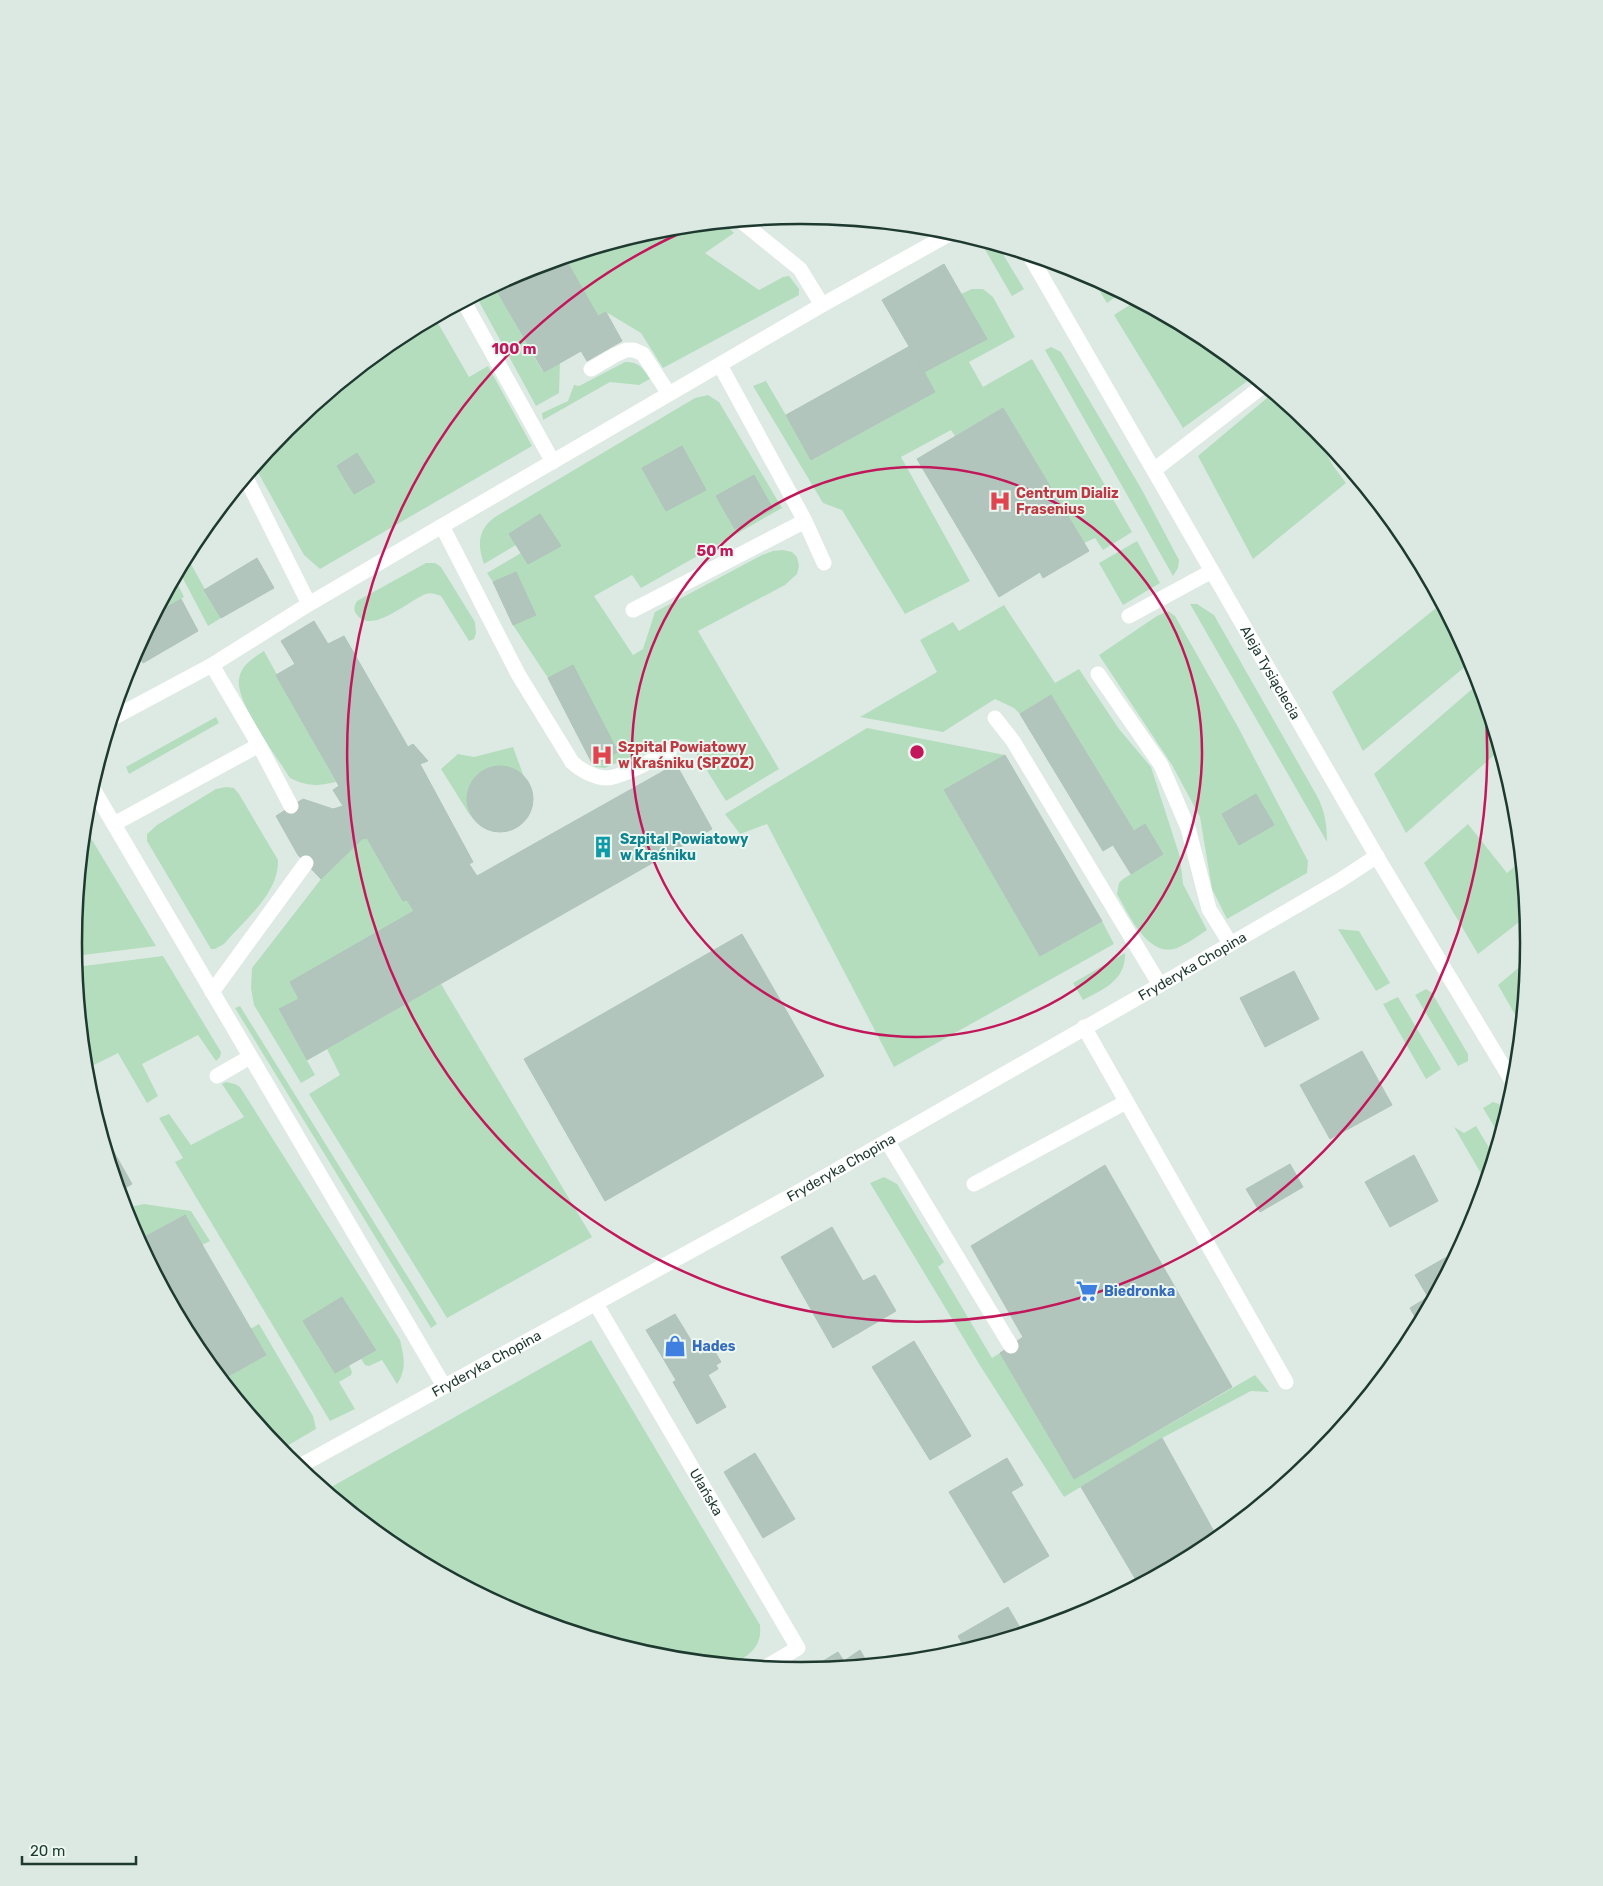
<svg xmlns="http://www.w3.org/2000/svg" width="1603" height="1886" font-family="Rubik,sans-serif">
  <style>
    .green { fill: #b4ddbd }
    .building { fill: #b2c5bc; stroke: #afc4ba }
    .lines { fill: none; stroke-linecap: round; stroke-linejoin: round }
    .service { stroke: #fff; stroke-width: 15 }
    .minor { stroke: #fff; stroke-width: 15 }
    .tertiary { stroke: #fff; stroke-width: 15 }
    .ring { fill: none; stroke: #c2185b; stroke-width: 2.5 }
    .labels { text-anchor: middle; stroke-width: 4; stroke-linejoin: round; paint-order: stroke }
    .health-label { font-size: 14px; font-weight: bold; fill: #be3a42; stroke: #edf7f1; text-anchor: start }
    .street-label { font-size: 14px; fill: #1e3a30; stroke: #edf7f1 }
    .culture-label { font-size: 14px; font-weight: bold; fill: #0d838f; stroke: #edf7f1; text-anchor: start }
    .shop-label { font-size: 14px; font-weight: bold; fill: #366cbe; stroke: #edf7f1; text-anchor: start }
    .rim { fill: none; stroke: #1e3a30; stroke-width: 2.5 }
    .centre { fill: #c2185b; stroke: #edf7f1; stroke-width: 2.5 }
    .ring-label { font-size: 15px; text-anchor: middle; font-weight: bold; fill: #c2185b; stroke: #edf7f1; stroke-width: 4; stroke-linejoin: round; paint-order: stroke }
  </style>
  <rect width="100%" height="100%" fill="#ddeae3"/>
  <path class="green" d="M724 223 734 233 705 253 759 290 783 277 789 276 799 289V295L663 368 641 333 606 312 598 316 565 258 660 229Z
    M980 241 998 246 1024 289 1012 296Z
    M1091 277 1121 293 1107 303Z
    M494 286 543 372 560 362 559 393 536 406 476 296Z
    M972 289H983L993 297 1015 337 969 362 983 387 1032 359 1132 532 1103 550 1095 538 1084 543 1003 408 955 436 951 430 901 457 970 581 905 614 842 510 823 503 753 386 766 381 812 460 935 392 924 372 961 294Z
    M1136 301 1206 338 1253 377 1183 428 1114 315Z
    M435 318 469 377 488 366 532 446 320 569 304 555 255 467 287 428 397 338Z
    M1051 347 1061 352 1142 490 1179 560 1178 568 1173 576 1045 350Z
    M625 362C639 362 642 367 650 379L639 385 610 382 543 420 542 413 568 401 574 385 579 386Z
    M1273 393 1307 421 1334 467 1346 483 1253 559 1198 456Z
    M708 395 719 402 782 508 641 588 632 575 594 596 633 655 643 649 655 612 762 555 773 551 783 550 792 552 797 557 799 566 797 574 785 585 698 631 779 769 726 801 689 742 671 739 605 768 596 767 593 765 618 752 572 666 548 678 513 625 536 614 516 572 493 582 487 573 521 553 516 545 484 564C477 545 478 529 495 517L695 398Z
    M1137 541 1160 583 1123 605 1099 563Z
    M187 557 221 618 208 626 179 571Z
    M426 563H435L441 567 475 622 476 633 474 639 469 641 441 596C436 594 431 592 426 594 409 600 372 635 357 615 353 610 354 606 357 601Z
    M175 579 184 597 157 613Z
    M1190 604H1197L1214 615 1317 796C1325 811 1327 825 1327 842Z
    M1441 604 1472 661 1363 751 1332 692Z
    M1004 605 1055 683 1079 669 1119 729 1151 767 1180 857 1183 884 1207 930C1198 936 1187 944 1177 948 1148 959 1128 913 1117 894L1119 883 1123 879 1163 854 1145 824 1134 831 1051 695 1020 714 1014 708 995 699 943 732 860 717 937 672 920 640 953 622 959 631Z
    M1168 611 1175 616 1238 727 1308 861 1307 873 1227 919 1212 889 1200 817 1172 765 1099 655 1157 616Z
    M264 651 336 782C316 786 309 787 290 778 277 757 235 702 239 679 241 665 253 658 264 651Z
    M1479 683 1500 750 1406 833 1374 774Z
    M216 717 219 723 129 774 126 767Z
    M867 728 1005 755 944 791 1040 956 1102 921 1114 944 894 1067 767 824 740 834 725 814Z
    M513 747 524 777C492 751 456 779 471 817L441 769 458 754 474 757Z
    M226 787 234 788 239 794 278 860C279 894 244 920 224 944L215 949H211L147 841V834L157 825 216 789Z
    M1468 824 1507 873 1521 861 1527 916 1478 954 1424 863Z
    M85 829 86 830 156 946 75 956 74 943Z
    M367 838 403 901 407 900 414 911 291 982 299 999 279 1010 315 1075 301 1083 254 1005 251 988 252 968 321 879 362 839Z
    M1338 929 1359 931 1390 983 1376 991Z
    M1125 953C1126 980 1104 989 1083 1000L1073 983Z
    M163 956 221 1052 220 1057 216 1061 198 1035 142 1064 158 1096 147 1103 118 1053 86 1069 76 967Z
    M1528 960 1521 1025 1498 985Z
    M441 984 592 1237 447 1318 309 1094 340 1075 327 1049Z
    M1426 989 1432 993 1468 1054V1061L1458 1066 1415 995Z
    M1398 997 1441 1069 1426 1079 1383 1004Z
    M240 1006 437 1324 431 1328 235 1008Z
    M226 1082 235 1084 240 1087 400 1340C404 1356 407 1370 397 1384L382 1360 369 1366 365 1365 361 1359 376 1349 343 1298 303 1321 335 1373 349 1365 352 1372 351 1375 339 1382 355 1409 330 1421 175 1162 183 1158 159 1118 169 1114 191 1145 244 1117 222 1084Z
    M1493 1102 1499 1104 1506 1116 1500 1136 1483 1108Z
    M1476 1126 1494 1156 1486 1182 1454 1127 1464 1133Z
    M884 1177 897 1184 944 1262 938 1267 992 1358 1000 1353 1074 1479 1255 1375 1269 1392 1251 1391 1162 1438 1064 1497 981 1367 870 1183Z
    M144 1204 191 1211 210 1241 202 1245 184 1215 139 1240 129 1221 125 1208Z
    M259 1324 313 1416 316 1429 280 1450 223 1379 266 1355 250 1329Z
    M591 1340 760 1625C762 1647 751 1652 736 1664L659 1657 523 1615 397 1548 326 1490Z"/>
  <path class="building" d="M565 258 598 316 606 312 622 341 587 361 581 351 544 372 494 286 523 271Z
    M944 264 987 339 924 372 882 300Z
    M910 346 935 392 811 460 786 415Z
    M1003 408 1089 551 1043 578 1040 572 999 597 917 459Z
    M682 446 706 490 666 511 642 468Z
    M357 453 375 482 354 494 337 466Z
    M754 475 773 509 735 529 716 496Z
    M540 514 561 546 528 564 509 534Z
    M257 558 274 588 221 618 204 590Z
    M516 572 536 615 513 625 493 582Z
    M181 599 198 631 143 663 138 654 134 656 157 613Z
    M314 621 328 644 344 636 408 747 413 744 428 761 420 764 473 862 469 864 477 876 676 764 712 829 307 1060 279 1009 299 999 290 982 414 911 407 900 403 901 367 838 362 839 321 879 298 855 276 816 303 799 333 809 343 806 333 790 339 786 276 675 295 664 281 641Z
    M573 665 618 752 593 765 548 678Z
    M1051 695 1134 831 1145 824 1163 854 1131 874 1113 845 1103 851 1020 714Z
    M1005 755 1102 921 1040 956 944 790Z
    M467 799a33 33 0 1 1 66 0a33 33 0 1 1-66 0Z
    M1256 794 1274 825 1239 845 1222 814Z
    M742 934 824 1076 605 1201 524 1059Z
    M1294 971 1319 1019 1265 1047 1240 998Z
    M1362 1051 1392 1105 1330 1139 1300 1085Z
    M101 1129 132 1184 120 1191Z
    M1414 1155 1438 1201 1390 1227 1365 1182Z
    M1290 1164 1303 1187 1260 1212 1246 1189Z
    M1105 1165 1232 1387 1074 1479 1000 1353 1023 1337 971 1246Z
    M185 1215 266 1355 223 1379 196 1347 139 1240Z
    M832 1227 863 1281 875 1275 896 1311 833 1348 781 1257Z
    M1459 1250 1419 1324 1410 1308 1428 1297 1415 1275Z
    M342 1297 376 1350 335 1373 303 1321Z
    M675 1314 700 1355 712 1347 718 1357 676 1380 646 1330Z
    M914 1341 971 1436 930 1460 872 1367Z
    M718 1357 721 1362 716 1365 718 1369 708 1375 726 1407 697 1424 673 1382Z
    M1162 1438 1217 1537 1136 1580 1081 1487Z
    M755 1453 795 1519 763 1538 724 1472Z
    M1007 1458 1023 1485 1011 1492 1049 1556 1004 1583 949 1492Z
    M1217 1537 1219 1538 1206 1548 1138 1584 1136 1580Z
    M1008 1607 1023 1633 966 1650 958 1636Z
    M860 1650 868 1664 847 1666 844 1661Z
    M838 1652 847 1666 808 1670Z"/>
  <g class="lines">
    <path class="service" d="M741 221 800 269 822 305
      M464 302 553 462
      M720 365 805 521 824 563
      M591 369 615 355 626 350H634L643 354 669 394
      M246 478 309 604
      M442 526 518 674 572 762C580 770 595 778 607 778 620 778 656 758 669 752
      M633 610 805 521
      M1129 616 1212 571
      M212 665 309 604 442 526 822 305 953 232
      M1098 674 1161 765 1188 828 1209 909 1230 943
      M113 718 212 665 259 745 114 824
      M995 718 1013 741 1160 985
      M259 745 291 806
      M212 992 306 863
      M1084 1027 1286 1382
      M217 1076 250 1057
      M887 1141 1011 1346
      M974 1184 1126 1102"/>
    <g class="minor">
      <path d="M1154 470 1264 385"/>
      <path d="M92 787 444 1386"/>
      <path id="s1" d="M596 1304 798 1648 766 1667"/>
      <path id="s2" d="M298 1467 798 1192 1160 985 1339 881 1377 856"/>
    </g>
    <path class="tertiary" id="s3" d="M1030 256 1380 862 1515 1086"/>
  </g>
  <g class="ring">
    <circle cx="917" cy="752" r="285"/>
    <path d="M1485 702A570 570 0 1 1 699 225"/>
  </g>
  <defs>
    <g id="hospital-bare" transform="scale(1.725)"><path d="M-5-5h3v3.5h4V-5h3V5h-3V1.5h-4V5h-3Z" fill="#e0444e" stroke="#edf7f1" stroke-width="2.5" paint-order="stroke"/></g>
    <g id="building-bare" transform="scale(1.725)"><path d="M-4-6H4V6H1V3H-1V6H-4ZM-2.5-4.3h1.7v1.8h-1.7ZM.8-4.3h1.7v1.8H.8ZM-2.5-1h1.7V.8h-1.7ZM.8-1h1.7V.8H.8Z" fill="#0f9aa8" stroke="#edf7f1" stroke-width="2.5" paint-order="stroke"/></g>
    <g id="supermarket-bare" transform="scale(1.725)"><path d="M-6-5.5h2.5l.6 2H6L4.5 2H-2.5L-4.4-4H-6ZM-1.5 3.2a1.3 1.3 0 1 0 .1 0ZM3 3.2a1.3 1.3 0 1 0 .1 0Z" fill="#3f7fe0" stroke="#edf7f1" stroke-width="2.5" paint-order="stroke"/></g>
    <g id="shop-bare" transform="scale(1.725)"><path d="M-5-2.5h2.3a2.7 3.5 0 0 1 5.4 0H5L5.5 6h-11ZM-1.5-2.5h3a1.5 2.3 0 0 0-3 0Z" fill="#3f7fe0" stroke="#edf7f1" stroke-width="2.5" paint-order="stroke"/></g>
  </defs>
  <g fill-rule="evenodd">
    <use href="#hospital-bare" x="1000" y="501"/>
    <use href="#hospital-bare" x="602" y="755"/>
    <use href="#building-bare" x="603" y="847"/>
    <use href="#supermarket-bare" x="1087" y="1291"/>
    <use href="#shop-bare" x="675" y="1346"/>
  </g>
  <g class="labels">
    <g class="health-label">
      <text x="1016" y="498">Centrum Dializ<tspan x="1016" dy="16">Frasenius</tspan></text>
      <text x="618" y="752">Szpital Powiatowy<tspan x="618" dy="16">w Kraśniku (SPZOZ)</tspan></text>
    </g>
    <g class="street-label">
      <text dy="5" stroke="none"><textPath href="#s3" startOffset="481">Aleja Tysiąclecia</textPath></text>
      <text dy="5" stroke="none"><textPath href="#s2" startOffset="1025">Fryderyka Chopina</textPath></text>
      <text dy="5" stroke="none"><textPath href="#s2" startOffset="620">Fryderyka Chopina</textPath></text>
      <text dy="5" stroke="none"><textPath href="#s2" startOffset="215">Fryderyka Chopina</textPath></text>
      <text dy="5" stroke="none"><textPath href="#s1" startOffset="218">Ułańska</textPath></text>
    </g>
    <g class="culture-label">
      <text x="620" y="844">Szpital Powiatowy<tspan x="620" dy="16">w Kraśniku</tspan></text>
    </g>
    <g class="shop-label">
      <text x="1104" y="1296">Biedronka</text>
      <text x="692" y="1351">Hades</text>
    </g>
  </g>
  <path d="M0 0H1603V1886H0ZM82 943a719 719 0 1 1 1438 0a719 719 0 1 1-1438 0Z" fill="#dce8e2" fill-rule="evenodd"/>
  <path class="rim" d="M82 943a719 719 0 1 1 1438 0a719 719 0 1 1-1438 0Z"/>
  <circle cx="917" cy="752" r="8" class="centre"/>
  <g class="ring-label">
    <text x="514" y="354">100 m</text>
    <text x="715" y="556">50 m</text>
  </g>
  <path d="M22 1856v8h114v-8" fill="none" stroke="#1e3a30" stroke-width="2.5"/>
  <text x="30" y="1856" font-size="15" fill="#1e3a30" stroke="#edf7f1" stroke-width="4" paint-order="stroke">20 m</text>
</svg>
